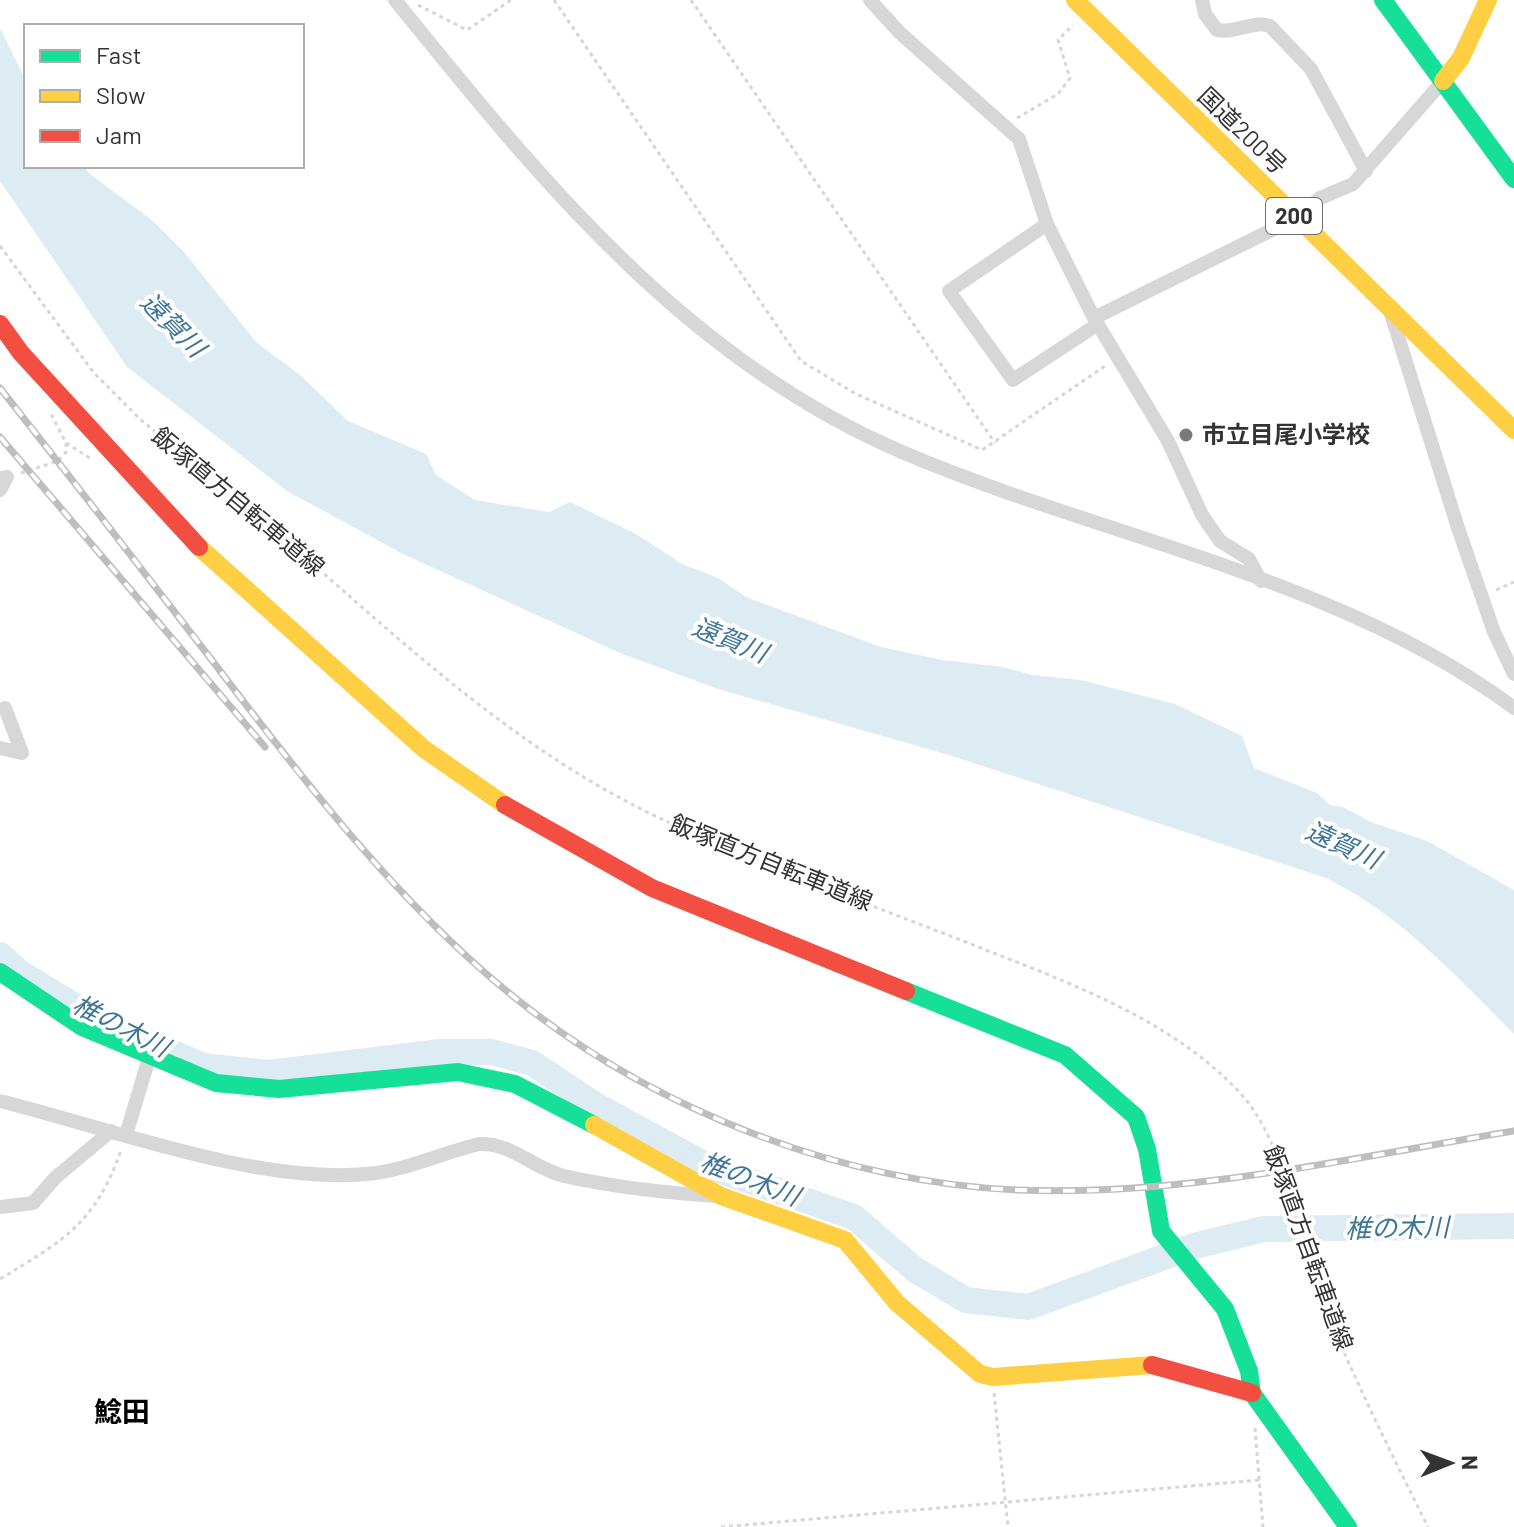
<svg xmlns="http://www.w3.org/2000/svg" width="1514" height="1527" font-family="Barlow,'Noto Sans JP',sans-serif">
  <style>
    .water { fill: #ddebf3 }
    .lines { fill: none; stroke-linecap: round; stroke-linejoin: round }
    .river { stroke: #ddebf3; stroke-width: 26 }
    .path { stroke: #d6d6d6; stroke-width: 3; stroke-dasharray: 4 4; stroke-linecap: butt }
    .street { stroke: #d7d7d7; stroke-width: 14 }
    .fast { stroke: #16e098; stroke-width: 18 }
    .slow { stroke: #ffcf43; stroke-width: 18 }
    .jam { stroke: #f24e42; stroke-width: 18 }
    .rail-casing { stroke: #bebebe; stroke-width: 7 }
    .rail { stroke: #fff; stroke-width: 4; stroke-dasharray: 12; stroke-linecap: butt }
    .poi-dot { fill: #7a7a7a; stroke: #fff; stroke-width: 3 }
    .labels { text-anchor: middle; stroke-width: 8; stroke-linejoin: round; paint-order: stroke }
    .shield { fill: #fff; stroke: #707070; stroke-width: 2 }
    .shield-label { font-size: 22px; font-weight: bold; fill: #333 }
    .street-label { font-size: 24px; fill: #333; stroke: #fff }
    .poi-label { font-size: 24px; font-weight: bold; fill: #333; stroke: #fff; text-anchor: start }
    .water-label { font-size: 26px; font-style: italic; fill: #3f7597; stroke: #fff }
    .quarter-label { font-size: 28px; font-weight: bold; fill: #000; stroke: #fff }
  </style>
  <rect width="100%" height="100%" fill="#fff"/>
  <path class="water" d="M0 28 26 81V166H84L90 174 153 221 184 252 257 343 300 375 348 421 426 454 436 475 475 500 549 512 570 502 636 534 682 564 718 578 746 597 881 647 942 660 1003 667 1032 675 1081 680 1175 704 1242 736 1254 768 1317 793 1330 805 1343 807 1371 822 1427 841 1514 890V1034C1456 976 1400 914 1326 878L949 755 718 689 620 653 403 554 287 491 127 367 0 181Z"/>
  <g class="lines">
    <path class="river" d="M0 955 19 972 94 1018 203 1066 269 1073 440 1052H492L532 1063 597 1106 709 1167 854 1217 914 1269 966 1300 1028 1307 1194 1246 1264 1229 1514 1226"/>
    <path class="path" d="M554 0 801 361 856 394 982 450 1105 366
      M691 0 995 443
      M418 5 467 30 511 0
      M1017 118 1058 94 1070 78 1058 40 1073 25
      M0 246 94 373 140 419C181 453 223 486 264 521 385 626 502 740 647 812 756 865 873 905 986 950 1075 985 1175 1022 1241 1094 1287 1145 1297 1237 1322 1300 1353 1377 1391 1453 1428 1527
      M66 443 93 460
      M21 473 58 461 66 452V443L51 414
      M1496 590 1514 582
      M0 1279C63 1241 96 1223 121 1150
      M994 1393 1008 1527
      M1255 1428 1263 1527
      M721 1527 1259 1480"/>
    <path class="street" d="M395 0C539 178 686 360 902 452 1098 536 1343 579 1514 708
      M870 0 899 32 1019 139 1047 224 1094 318 1168 441 1202 515 1220 541 1249 559 1261 581
      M1202 0 1205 14 1217 30C1235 34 1253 20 1270 26L1311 69 1366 171
      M1047 224 949 291 1013 380 1098 324
      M1391 314 1458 528 1494 632 1514 674
      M1094 318 1296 218 1320 198 1353 184 1443 81
      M0 478 7 477 0 490
      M0 748 22 753 5 708
      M0 1101C109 1128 256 1184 366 1174 404 1171 442 1153 479 1144 513 1143 532 1168 564 1176 614 1187 666 1193 717 1196
      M126 1135 149 1058
      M0 1207 33 1203 56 1177 111 1131"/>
    <path class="fast" d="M1383 0 1514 179
      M0 972 82 1027 216 1083 279 1089 458 1072 515 1084 594 1125
      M906 991 1065 1055 1136 1117 1147 1149 1161 1231 1225 1309 1249 1371 1252 1393 1348 1527"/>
    <path class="slow" d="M1075 0 1514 430
      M1443 81 1461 58 1488 0
      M199 547 424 749 505 805
      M594 1125 721 1196 845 1240 897 1303 980 1374 993 1377 1152 1365"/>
    <path class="jam" d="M0 324 21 353 199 547
      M505 805 652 888 906 991
      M1152 1365 1252 1393"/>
    <g class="rail-casing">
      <path id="rail" d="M0 388C71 478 141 568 211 659 300 776 398 904 514 997 653 1109 838 1182 1017 1190 1184 1197 1350 1158 1514 1131
        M0 437 265 747"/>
    </g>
    <use href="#rail" class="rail"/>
  </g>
  <circle class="poi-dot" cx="1186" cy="435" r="8"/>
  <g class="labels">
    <rect class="shield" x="1266" y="198" width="56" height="36" rx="6"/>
    <g class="shield-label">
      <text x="1294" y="224">200</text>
    </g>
    <g class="street-label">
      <text transform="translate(1242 131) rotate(44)" y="8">国道200号</text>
      <text transform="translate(238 502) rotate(40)" y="8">飯塚直方自転車道線</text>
      <text transform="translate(771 863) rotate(22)" y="8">飯塚直方自転車道線</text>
      <text transform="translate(1308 1248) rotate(70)" y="8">飯塚直方自転車道線</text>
    </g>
    <g class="poi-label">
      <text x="1202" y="443">市立目尾小学校</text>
    </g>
    <g class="water-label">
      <text transform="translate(173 325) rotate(45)" y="9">遠賀川</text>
      <text transform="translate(730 640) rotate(22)" y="9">遠賀川</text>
      <text transform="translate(1343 845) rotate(24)" y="9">遠賀川</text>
      <text transform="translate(121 1026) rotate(27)" y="9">椎の木川</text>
      <text transform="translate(750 1179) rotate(21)" y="9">椎の木川</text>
      <text transform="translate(1397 1228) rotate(-1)" y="9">椎の木川</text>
    </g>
    <g class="quarter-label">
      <text x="122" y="1422">鯰田</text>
    </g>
  </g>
  <rect x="24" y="24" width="280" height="144" fill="#ffffff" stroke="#adadad" stroke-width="2"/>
  <rect x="40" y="50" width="40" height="12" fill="#16e098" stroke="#adadad" stroke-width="2"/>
  <text x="96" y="64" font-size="24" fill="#333333">Fast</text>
  <rect x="40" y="90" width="40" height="12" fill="#ffcf43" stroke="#adadad" stroke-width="2"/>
  <text x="96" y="104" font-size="24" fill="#333333">Slow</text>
  <rect x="40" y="130" width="40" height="12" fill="#f24e42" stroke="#adadad" stroke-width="2"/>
  <text x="96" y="144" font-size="24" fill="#333333">Jam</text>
  <g transform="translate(1450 1463) rotate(89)" stroke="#ffffff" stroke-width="6" paint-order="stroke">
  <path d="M0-6L14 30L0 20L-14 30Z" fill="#333333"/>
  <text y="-12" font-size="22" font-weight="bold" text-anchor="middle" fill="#333333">N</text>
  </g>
</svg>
